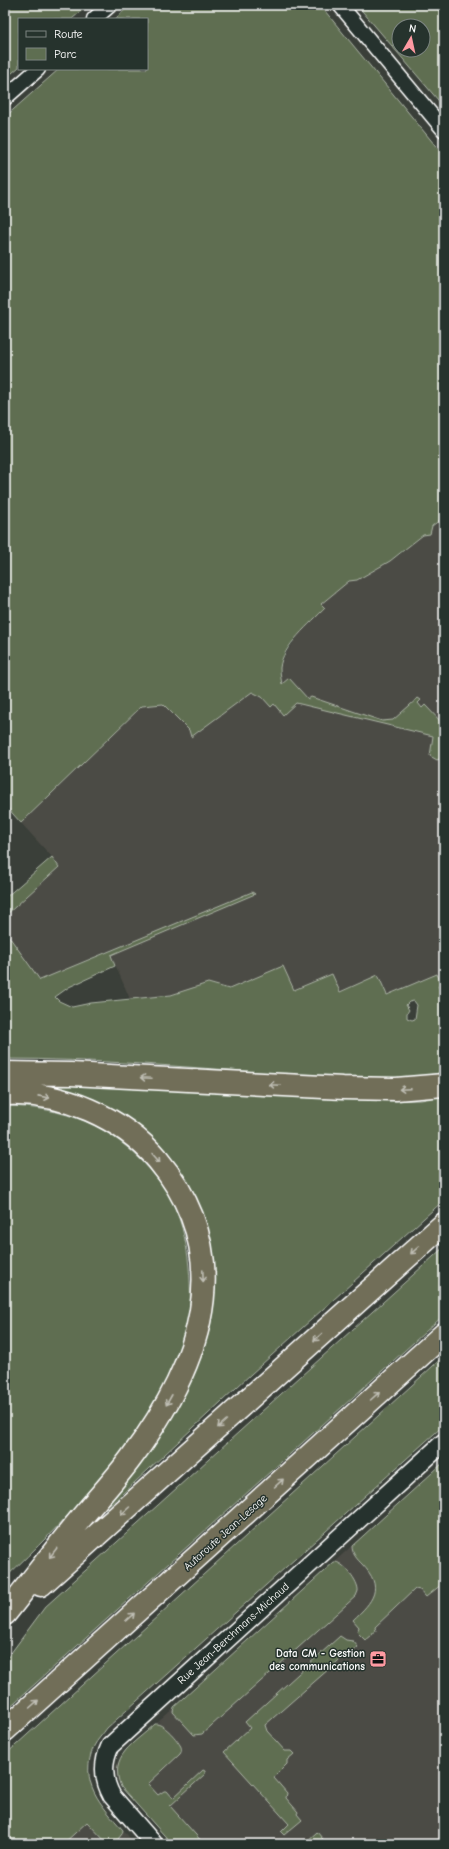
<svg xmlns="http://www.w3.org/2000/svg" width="449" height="1849" font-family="'Comic Neue',sans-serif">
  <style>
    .built { fill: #4c4b45 }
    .green { fill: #5e6e51; stroke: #aeb6a8; fill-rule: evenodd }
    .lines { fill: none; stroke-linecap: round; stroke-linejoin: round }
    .minor-casing { stroke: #fff; stroke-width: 17 }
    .tertiary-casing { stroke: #fff; stroke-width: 20 }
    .motorway-casing { stroke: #fff; stroke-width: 25 }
    .minor { stroke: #26332d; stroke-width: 14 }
    .tertiary { stroke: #26332d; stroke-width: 17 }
    .motorway { stroke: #716e59; stroke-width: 22 }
    .oneway { stroke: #bfbeb4 }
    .labels { text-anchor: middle; stroke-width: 3; stroke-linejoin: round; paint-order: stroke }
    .street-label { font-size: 11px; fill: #fff; stroke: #26332d }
    .poi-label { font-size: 11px; font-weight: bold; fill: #fff; stroke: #26332d; text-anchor: end }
  </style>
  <rect width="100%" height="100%" fill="#3a3f39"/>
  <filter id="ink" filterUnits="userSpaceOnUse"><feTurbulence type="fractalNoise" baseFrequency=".025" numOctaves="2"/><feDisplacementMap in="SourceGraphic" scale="8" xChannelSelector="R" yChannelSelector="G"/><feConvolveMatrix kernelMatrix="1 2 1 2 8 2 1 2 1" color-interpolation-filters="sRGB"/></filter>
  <g filter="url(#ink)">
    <path class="built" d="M444 517V985H442L437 974 387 995 378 975 339 992 332 974 294 990 283 966 229 989 208 983 171 995 130 999 111 955 106 952 40 980 5 931V916L58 867 52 857 21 823 142 706 163 704 189 730 192 736 252 692 282 684 280 667 286 653 302 630 325 608 320 604 349 581 357 580 399 555Z
      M444 1462V1844H172L121 1787 117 1779 116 1767 121 1756Z
      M99 1802 135 1844H51Z"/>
    <path class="green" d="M5 5H88L72 19H19V67L5 79Z
      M130 5H320L444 156V526L440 520 432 526 430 534 423 535 390 561 357 580 349 581 321 604 325 608C311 623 282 646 280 668 280 673 281 679 282 684L289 678 308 699 311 697 382 721 393 720 418 698 421 700 418 703 422 708 425 705 444 725V757L437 760 430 756 433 736 296 703 283 715 274 704 271 707 262 697 252 692 191 737 189 730 163 704 142 706 21 823 5 805V117L59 69H147V19H115Z
      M357 5H444V107ZM399 26H423V50H399Z
      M52 857 59 867 5 916V898Z
      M252 892 255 894 111 955 115 966 69 987 55 997 59 1001 72 1007 91 1003 171 995 208 983 229 989 283 966 294 990 332 974 340 992 378 975 387 995 437 974 441 983 438 987 444 989V1072C388 1084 328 1076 272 1073 183 1067 94 1059 5 1059V931L40 980ZM414 1001 417 1005 415 1019 412 1020 407 1018V1013L409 1010 406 1005 409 1002Z
      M23 1079 388 1101 421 1100 444 1096V1200L251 1374 105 1510 102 1506 154 1447 155 1442 180 1403 189 1384 200 1358 209 1331 214 1302 215 1275 207 1231 176 1169 24 1086Z
      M5 1106C64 1107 112 1125 151 1171 156 1177 163 1184 167 1191 180 1214 187 1242 189 1268 191 1289 191 1309 187 1330 184 1349 172 1372 162 1389 122 1462 65 1521 5 1578Z
      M444 1247V1315L5 1711V1661L45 1607Z
      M444 1356V1425L107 1728C103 1734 97 1740 94 1746 78 1782 101 1805 123 1830L122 1834 114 1844H108L87 1822 63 1844 59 1842 57 1844H5V1755Z
      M444 1462V1585L442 1584 426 1597 420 1590 415 1589 375 1627 376 1631 365 1640 357 1632 359 1627 353 1620C373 1601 385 1588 362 1564 357 1559 352 1554 352 1546Z
      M334 1562C343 1561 359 1582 358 1591L356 1596 202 1734 194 1735 173 1712 174 1707Z
      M340 1636 346 1640 353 1641 358 1647 351 1653 346 1654 265 1725 267 1731 285 1751H291L294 1754 287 1760V1764L275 1776 274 1778 287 1793 286 1798 298 1812 297 1814 302 1820 284 1835 281 1832 289 1824 224 1752 250 1728 245 1722Z
      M155 1724C163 1723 176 1738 180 1745 182 1748 182 1751 180 1754L148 1784 158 1795 164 1791H167L173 1798 203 1770 205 1771V1774L170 1806 204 1844H172L121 1787C108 1755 134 1744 155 1724Z
      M317 1832 327 1844H308L306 1842Z"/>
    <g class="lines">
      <g class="minor-casing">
        <path id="minor" d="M340 5 444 130
          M94 19 110 5
          M5 98 38 69"/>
      </g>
      <g class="tertiary-casing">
        <path id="tertiary" d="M154 1844 112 1796C103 1780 102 1763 110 1746L444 1442"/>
      </g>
      <g class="motorway-casing">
        <path id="motorway" d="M5 1073 71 1074 343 1088 396 1089 444 1085
          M5 1094C61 1091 122 1117 158 1160 240 1259 199 1367 131 1458 114 1481 95 1501 77 1523 52 1553 29 1584 5 1614
          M41 1585 444 1224
          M5 1730 444 1334"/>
      </g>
      <use href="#minor" class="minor"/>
      <use href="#tertiary" class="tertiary"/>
      <use href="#motorway" class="motorway"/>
    </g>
    <defs><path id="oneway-shaft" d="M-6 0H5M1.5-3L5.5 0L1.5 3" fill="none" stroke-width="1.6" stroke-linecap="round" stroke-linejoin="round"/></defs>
    <g class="oneway">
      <use href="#oneway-shaft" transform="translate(146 1078) rotate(-177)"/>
      <use href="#oneway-shaft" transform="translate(275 1085) rotate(-177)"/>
      <use href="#oneway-shaft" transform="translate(405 1089) rotate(177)"/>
      <use href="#oneway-shaft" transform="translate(44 1097) rotate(11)"/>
      <use href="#oneway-shaft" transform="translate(156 1158) rotate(49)"/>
      <use href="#oneway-shaft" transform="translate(415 1250) rotate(138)"/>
      <use href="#oneway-shaft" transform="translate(203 1276) rotate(88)"/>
      <use href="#oneway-shaft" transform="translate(318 1337) rotate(138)"/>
      <use href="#oneway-shaft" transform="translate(375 1396) rotate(-42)"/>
      <use href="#oneway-shaft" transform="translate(169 1400) rotate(119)"/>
      <use href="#oneway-shaft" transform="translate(222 1424) rotate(138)"/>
      <use href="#oneway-shaft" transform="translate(279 1483) rotate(-42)"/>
      <use href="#oneway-shaft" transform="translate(125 1511) rotate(138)"/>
      <use href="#oneway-shaft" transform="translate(53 1553) rotate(128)"/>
      <use href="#oneway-shaft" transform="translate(130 1617) rotate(-42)"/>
      <use href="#oneway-shaft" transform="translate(34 1704) rotate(-42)"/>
    </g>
  </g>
  <defs>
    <g id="office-square" transform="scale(0.9)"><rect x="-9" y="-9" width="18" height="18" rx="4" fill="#ff9aa2" stroke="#26332d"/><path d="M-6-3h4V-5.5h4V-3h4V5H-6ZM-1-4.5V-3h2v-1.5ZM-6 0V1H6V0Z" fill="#111"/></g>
  </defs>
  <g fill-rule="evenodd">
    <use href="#office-square" x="378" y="1659"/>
  </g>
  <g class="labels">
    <g class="street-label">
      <text transform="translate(225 1532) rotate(-42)" y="4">Autoroute Jean-Lesage</text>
      <text transform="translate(233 1633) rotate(-42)" y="4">Rue Jean-Berchmans-Michaud</text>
    </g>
    <g class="poi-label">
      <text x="365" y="1657">Data CM - Gestion<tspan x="365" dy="13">des communications</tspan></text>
    </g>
  </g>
  <rect width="449" height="1849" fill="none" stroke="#26332d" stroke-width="20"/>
  <rect x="10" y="10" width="429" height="1829" fill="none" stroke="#fff" stroke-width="1.5" filter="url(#ink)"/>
  <rect x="18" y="18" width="130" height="52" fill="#26332d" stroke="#7d8581"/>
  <rect x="26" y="31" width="20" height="6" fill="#26332d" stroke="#7d8581"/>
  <text x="54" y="38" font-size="12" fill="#ffffff">Route</text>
  <rect x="26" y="48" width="20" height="12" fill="#5e6e51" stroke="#7d8581"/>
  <text x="54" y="58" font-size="12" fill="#ffffff">Parc</text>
  <g transform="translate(411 38) rotate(9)"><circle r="19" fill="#26332d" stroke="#7d8581"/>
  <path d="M0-3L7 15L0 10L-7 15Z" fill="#ff9aa2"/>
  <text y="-6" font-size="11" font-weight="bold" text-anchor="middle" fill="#ffffff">N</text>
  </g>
</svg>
